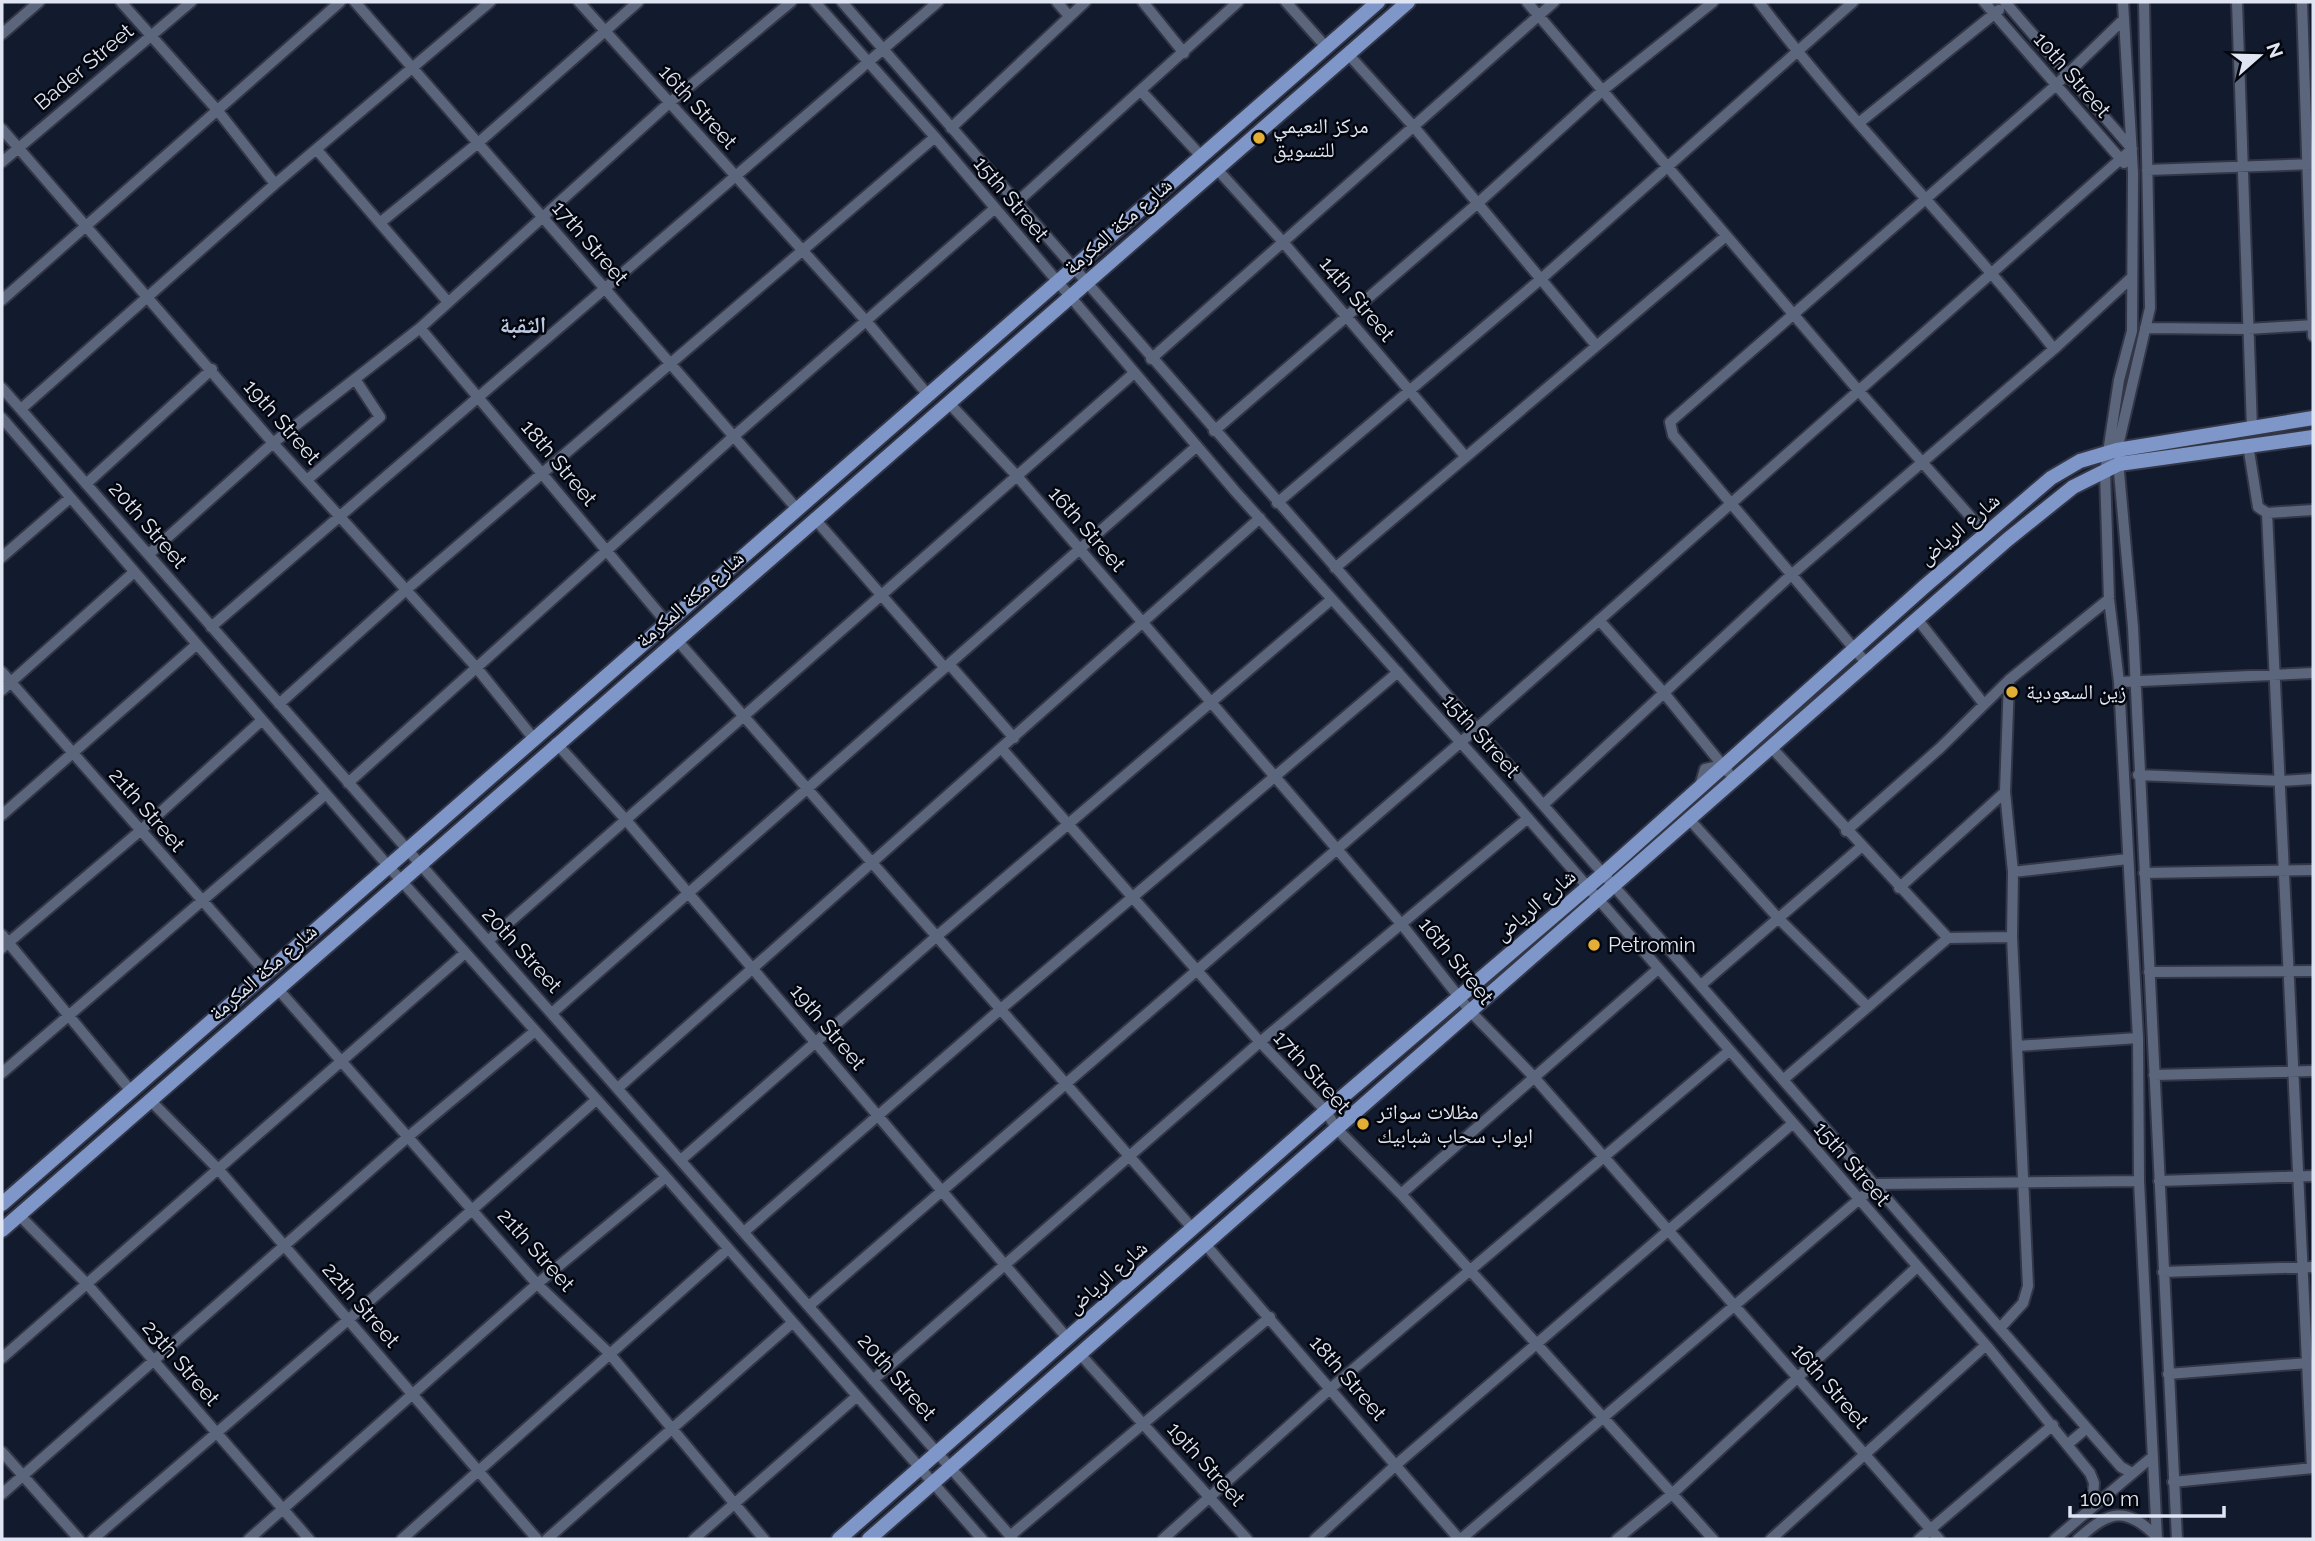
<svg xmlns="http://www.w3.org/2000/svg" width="2315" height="1541" font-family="Raleway,'Noto Naskh Arabic',sans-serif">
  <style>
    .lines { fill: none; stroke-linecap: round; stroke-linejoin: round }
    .minor-casing { stroke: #333646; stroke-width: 14 }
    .major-casing { stroke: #333646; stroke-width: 18 }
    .minor { stroke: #5b667d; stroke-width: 10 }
    .major { stroke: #7f96c8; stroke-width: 14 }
    .poi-dot { fill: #e3ae35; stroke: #04060e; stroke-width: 2.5 }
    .labels { text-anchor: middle; stroke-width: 5; stroke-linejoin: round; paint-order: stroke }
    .street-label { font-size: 21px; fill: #dfe5f3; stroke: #04060e }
    .poi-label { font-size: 21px; fill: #dfe5f3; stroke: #04060e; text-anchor: start }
    .neighbourhood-label { font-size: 23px; font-weight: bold; fill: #bcc9e3; stroke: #04060e }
  </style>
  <rect width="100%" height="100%" fill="#121b2e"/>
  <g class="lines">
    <g class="minor-casing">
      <path id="minor" d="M121 2 218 111 275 184
        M355 2 797 509
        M579 2 867 322 928 395
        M815 2 935 137 1235 491 1507 794 1986 1345 2090 1473 2094 1483 2092 1507
        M842 2 2121 1467 2132 1473
        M1057 2 1069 16
        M1143 2 1184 53
        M1286 2 1326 47
        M1527 2 1858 390 1985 533
        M1759 2C1850 123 1960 230 2054 349
        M1984 2 2124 163
        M2005 2 2132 149
        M2123 2 2133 173 2132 331 2119 380 2105 472 2109 599 2119 682 2138 1038 2139 1181 2157 1539
        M2144 2 2150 308 2117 450 2133 627 2177 1539
        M2237 2 2252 428
        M2302 2 2313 336
        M2 34 39 2
        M1348 54 1414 127 1595 344
        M1141 91 1201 156
        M1860 122 1999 10
        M951 128 1085 2
        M2 129 273 443 476 667 534 739
        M317 150 448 302
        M2 162 191 2
        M1216 168 1283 242 1465 456
        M2147 170 2313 164
        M1016 203 1238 2
        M381 222 478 143 638 2
        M2 300 340 2
        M420 328 667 623
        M2145 328 2248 329 2313 325
        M1151 359 1554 2
        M2 388 1013 1539
        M948 402 1017 476 1403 926 1470 1011 1533 1076 1939 1539
        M21 409 275 184 490 2
        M2 418 389 867 666 1177 982 1539
        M1214 431 1478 203 1603 90 1713 2
        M2248 445 2258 507 2267 513 2313 510
        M307 480 380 417 355 379
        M86 484 212 369
        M1277 503 1541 279 1853 2
        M2267 513 2312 1468
        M814 518 945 668
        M149 554 273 443 420 328 668 104 791 2
        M2 557 70 498
        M1335 568 1726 236
        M1599 620 1664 693 1728 772
        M1918 620 1983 703
        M211 627 938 2
        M677 640 1193 1229
        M949 664 1014 738
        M1868 665 1673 435 1670 422 2055 86 2124 19
        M2 672 266 973
        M2119 682 2313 673
        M2 690 133 573
        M279 704 406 590 935 137
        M556 743 626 820 1068 1339
        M1771 747 1948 938 2012 937
        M1002 749 1260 1042 1326 1111 1336 1128 1401 1194 1713 1539
        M2138 775 2282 781 2313 779
        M348 783 733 437 994 209
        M1700 786 1705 769 1723 765
        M1543 805 1790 576 2054 349 2130 279
        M2 815 196 645
        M1689 819 1779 919 1868 1007
        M1846 831 1940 748 2009 680 2109 599
        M2013 872 2128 859
        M2144 873 2313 870
        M1899 888 2005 792
        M2 935 131 1091
        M488 941 1134 373
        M2 948 140 831 261 721
        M2149 972 2313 971
        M1701 985 1861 847
        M277 988 537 1284 609 1353 764 1539
        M552 1013 1197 446
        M2017 1046 2138 1038
        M2 1073 326 794
        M2154 1075 2313 1071
        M1784 1079 1948 938
        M619 1087 1260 518
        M150 1100 219 1170 537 1539
        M682 1159 937 936 1332 599
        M2159 1181 2313 1176
        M1401 1194 1658 969
        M19 1215 87 1284 309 1539
        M745 1231 1002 1008 1398 672
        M1205 1244 1459 1539
        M2163 1272 2313 1267
        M810 1305 1476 729 2132 149
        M2001 1327 2023 1303 2028 1286 2012 937 2013 872 2005 792 2009 680
        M1079 1353 1247 1539
        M2 1358 465 953
        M2168 1374 2308 1363
        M873 1380 1260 1042 1528 818
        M2068 1444 2087 1428
        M2 1452 79 1539
        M2173 1482 2313 1468
        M2 1494 409 1136 535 1031
        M1010 1536 1270 1317
        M93 1539 348 1320 596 1100
        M249 1539 537 1284 666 1177
        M402 1539 728 1249
        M547 1539 792 1323
        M694 1539 856 1397
        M1163 1539 1331 1388 1729 1051
        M1315 1539 1397 1464 1792 1124
        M1461 1539 1877 1184 2139 1181
        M1617 1539 1672 1494 1917 1267
        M1771 1539 1986 1345
        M1919 1539 2053 1425
        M2055 1539 2152 1457
        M2078 1539C2109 1511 2125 1505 2157 1537"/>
    </g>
    <g class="major-casing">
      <path id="major" d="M2 1204 1378 2
        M2 1230 1408 2
        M839 1539 1326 1111 1603 874 1925 586 2051 478 2080 461 2117 450 2313 418
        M869 1539 2007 540 2073 487 2119 464 2313 437"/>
    </g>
    <use href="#minor" class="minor"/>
    <use href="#major" class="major"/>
  </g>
  <g class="poi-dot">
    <circle cx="1259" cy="138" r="7"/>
    <circle cx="2012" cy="692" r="7"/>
    <circle cx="1594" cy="945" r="7"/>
    <circle cx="1363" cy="1124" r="7"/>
  </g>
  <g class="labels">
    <g class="street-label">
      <text transform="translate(84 67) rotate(-40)" y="7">Bader Street</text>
      <text transform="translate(2072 75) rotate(49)" y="7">10th Street</text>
      <text transform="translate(698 107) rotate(48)" y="7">16th Street</text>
      <text transform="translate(1011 199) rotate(50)" y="7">15th Street</text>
      <text transform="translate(1118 226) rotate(-41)" y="7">شارع مكة المكرمة</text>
      <text transform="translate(590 243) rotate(49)" y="7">17th Street</text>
      <text transform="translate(1357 299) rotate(50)" y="7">14th Street</text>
      <text transform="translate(282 422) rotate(49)" y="7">19th Street</text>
      <text transform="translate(559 463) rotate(50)" y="7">18th Street</text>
      <text transform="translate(148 525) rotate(49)" y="7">20th Street</text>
      <text transform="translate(1087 529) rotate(49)" y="7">16th Street</text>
      <text transform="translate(1959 529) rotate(-40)" y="7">شارع الرياض</text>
      <text transform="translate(690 599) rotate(-41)" y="7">شارع مكة المكرمة</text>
      <text transform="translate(1481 736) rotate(48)" y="7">15th Street</text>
      <text transform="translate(147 810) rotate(49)" y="7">21th Street</text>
      <text transform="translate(1535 905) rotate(-40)" y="7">شارع الرياض</text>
      <text transform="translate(522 950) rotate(48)" y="7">20th Street</text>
      <text transform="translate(1456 961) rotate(51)" y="7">16th Street</text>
      <text transform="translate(263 972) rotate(-41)" y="7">شارع مكة المكرمة</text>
      <text transform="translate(828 1027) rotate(50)" y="7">19th Street</text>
      <text transform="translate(1312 1072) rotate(48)" y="7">17th Street</text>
      <text transform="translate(1852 1164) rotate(49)" y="7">15th Street</text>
      <text transform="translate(536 1250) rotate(48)" y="7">21th Street</text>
      <text transform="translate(1107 1277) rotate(-41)" y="7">شارع الرياض</text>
      <text transform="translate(361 1305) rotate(49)" y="7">22th Street</text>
      <text transform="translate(181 1363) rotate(49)" y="7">23th Street</text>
      <text transform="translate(897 1377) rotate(49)" y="7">20th Street</text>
      <text transform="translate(1348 1378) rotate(49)" y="7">18th Street</text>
      <text transform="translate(1830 1386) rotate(49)" y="7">16th Street</text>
      <text transform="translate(1206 1464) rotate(48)" y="7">19th Street</text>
    </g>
    <g class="poi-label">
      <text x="1273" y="133">مركز النعيمي<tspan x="1273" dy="24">للتسويق</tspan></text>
      <text x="2026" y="699">زين السعودية</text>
      <text x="1608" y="952">Petromin</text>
      <text x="1377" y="1119">مظلات سواتر<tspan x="1377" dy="24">ابواب سحاب شبابيك</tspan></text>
    </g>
    <g class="neighbourhood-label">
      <text x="523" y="333">الثقبة</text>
    </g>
  </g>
  <rect width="2315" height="1541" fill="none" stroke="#dfe5f3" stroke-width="7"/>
  <g transform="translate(2259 56) rotate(70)" stroke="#04060e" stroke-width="5" paint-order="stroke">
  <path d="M0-5L12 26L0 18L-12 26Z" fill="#dfe5f3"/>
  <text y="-10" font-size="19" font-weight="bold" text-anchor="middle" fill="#dfe5f3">N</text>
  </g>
  <path d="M2070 1506v10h154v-10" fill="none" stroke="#dfe5f3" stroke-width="3.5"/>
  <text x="2080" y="1506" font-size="21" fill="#dfe5f3" stroke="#04060e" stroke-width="5" paint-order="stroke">100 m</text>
</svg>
